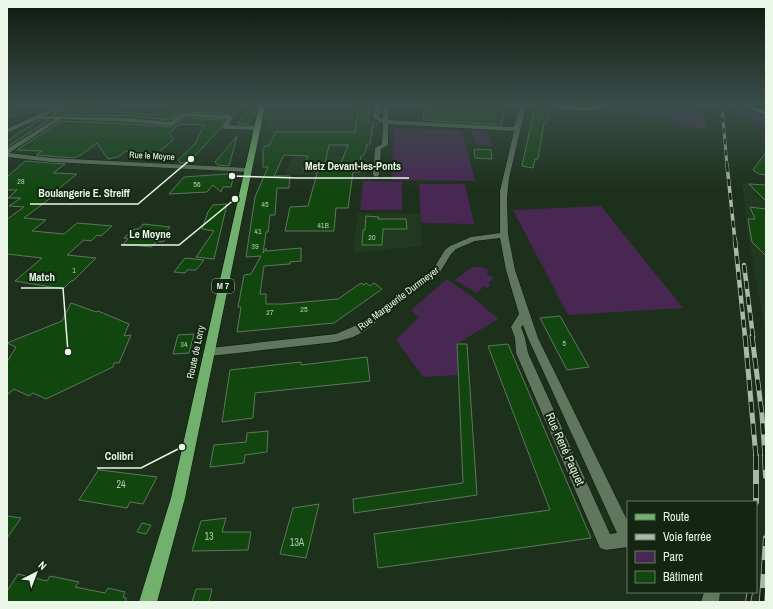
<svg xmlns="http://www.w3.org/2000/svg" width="773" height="609" font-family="'Archivo Narrow',sans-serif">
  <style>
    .built { fill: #213a1f }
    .green { fill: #482753 }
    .building { fill: #12460f; stroke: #5f765d; fill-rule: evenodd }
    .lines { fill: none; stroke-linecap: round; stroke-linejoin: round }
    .minor-casing { stroke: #051805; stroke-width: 1 }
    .major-casing { stroke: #051805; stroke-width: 1 }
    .minor { fill: #60765d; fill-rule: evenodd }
    .major { fill: #72b06d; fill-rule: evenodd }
    .rail-far4-casing { stroke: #aab9a9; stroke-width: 3 }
    .rail-far3-casing { stroke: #aab9a9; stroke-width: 3.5 }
    .rail-far2-casing { stroke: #aab9a9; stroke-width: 4.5 }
    .rail-far1-casing { stroke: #aab9a9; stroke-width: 5 }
    .rail-casing { stroke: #aab9a9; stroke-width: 6 }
    .rail-far4 { stroke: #132611; stroke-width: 2; stroke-dasharray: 5.5; stroke-linecap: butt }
    .rail-far3 { stroke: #132611; stroke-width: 2.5; stroke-dasharray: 7; stroke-linecap: butt }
    .rail-far2 { stroke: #132611; stroke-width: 3; stroke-dasharray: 8; stroke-linecap: butt }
    .rail-far1 { stroke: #132611; stroke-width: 3.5; stroke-dasharray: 11; stroke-linecap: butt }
    .rail { stroke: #132611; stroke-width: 4.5; stroke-dasharray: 14; stroke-linecap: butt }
    .labels { text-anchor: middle; stroke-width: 4; stroke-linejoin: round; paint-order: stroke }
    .number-label { font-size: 8px; fill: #b3cab2 }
    .far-street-label { font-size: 9px; fill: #e9f6e8; stroke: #132611 }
    .shield { fill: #132611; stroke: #a9b8a8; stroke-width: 1 }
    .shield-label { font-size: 9px; font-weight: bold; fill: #e9f6e8 }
    .street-label { font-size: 10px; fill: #e9f6e8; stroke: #132611 }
    .near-number-label { font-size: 10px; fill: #b3cab2 }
    .near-street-label { font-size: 12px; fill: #e9f6e8; stroke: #132611 }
    .leader { fill: none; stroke: #e9f6e8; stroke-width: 1.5 }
    .callout-dot { fill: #e9f6e8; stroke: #132611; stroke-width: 1.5 }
    .callout-label { font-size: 11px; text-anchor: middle; font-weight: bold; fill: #e9f6e8; stroke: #132611; stroke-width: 4; stroke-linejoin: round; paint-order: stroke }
  </style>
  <rect width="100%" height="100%" fill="#1c301b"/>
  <path class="built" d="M270 106H373L372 118 368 119V121L378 122V129H375V136H371L370 150 339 148 336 156 368 158 366 177 285 174 297 147 261 146Z
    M742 182 766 185V338L747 228Z
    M358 213 420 214 422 246 353 253Z"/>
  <path class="green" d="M619 106 698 107C706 113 707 121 706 130L675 124 671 119 663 116 604 111Z
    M735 106 766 118V123L764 125 766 129 740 115 734 114Z
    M393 129 462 130 475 181 392 180Z
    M471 130 487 131 493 146 476 145Z
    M363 181 402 182V210H360Z
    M419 184H465L474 224 421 223Z
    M601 206 683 308 568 315 513 210Z
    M472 267H482L488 270 487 274 494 278 488 283 491 285 487 288 484 286 477 293 455 280Z
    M447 279 473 297 498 319 457 344 458 375 423 377 396 340 419 317 411 310Z"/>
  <path class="building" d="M172 106H242L233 115 230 114 187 112 178 114 170 120 130 116 51 115 64 108 161 115Z
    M250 106H257L254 117H250L248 124H238Z
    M359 106H370L368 122H373L370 144H367L366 150 363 156H361L359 172H353L348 208H336L334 231H285L290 207 308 206 318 170H303L308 156 284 155 274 176H290L289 188H277L275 215H270L268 232H266L263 253 266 248V251L301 248V261L290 262V264L264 266 260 294H266V304H283L338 299 361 283 364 285 366 283 370 286 374 283 382 289 334 323 237 332 241 307H238L244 275 251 274 261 256 246 257 255 197 268 167H263V149L265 146H269L276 132H355ZM329 145H348L341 163H325Z
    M435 106H507L501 125 423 120 425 108H435Z
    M7 107 20 108 14 115 7 118Z
    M535 107 550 109 549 117H547L546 124 544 123 538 159H535L533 168 522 166Z
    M184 118 224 120 221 128 188 163H180L178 160 195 144 204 125 179 124 169 134 174 139 158 153 126 151 118 157 108 159 97 143 81 155 74 158 36 155 42 151 17 150 61 121 130 124 171 127Z
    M39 120H50L7 147V141Z
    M237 136 229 166 218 165 215 162Z
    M474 149 491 150 492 159 475 158Z
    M766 152V175L759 174 753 170Z
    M25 161 65 164 53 173 77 174 52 194H56L24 218 46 220 32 231 64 234 77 223 112 226 101 236 97 235 91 241 84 240 67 255 96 258 73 281H71L63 289 15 281 42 258 7 254V219L24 207 9 206 21 198H8L17 190H7V177Z
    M226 174H234L231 187H223L221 192 213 185 207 192 169 194 184 177Z
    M749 184 766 185V201Z
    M227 204 214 259 196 257 214 231 202 229 208 212 213 205Z
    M750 207 766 209V256L752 242 748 219H755Z
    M366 216 379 217 378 219H406L407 229H383L382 245H362L363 230H365Z
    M143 224 170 227 165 233H171L163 242 157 241 151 247 123 244 128 239 124 238 134 229H139Z
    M185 258 204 260 196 270H187L185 273 174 272Z
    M71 303 96 312 98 311 129 324 124 336 131 335 119 363H114L113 367 46 399 33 393 29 396 14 389 7 395V362L16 347 7 343 62 321Z
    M560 316 589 367 567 370 540 318Z
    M194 334 189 353 173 354 178 335Z
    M457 344H467L477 495 354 513 353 499 463 483Z
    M508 344 591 538 378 568 374 534 550 510 488 346Z
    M367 357 370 381 255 393 253 418 222 422 230 370 301 362V365Z
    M268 431 267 452 245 455 244 463 210 467 214 445 246 442 247 433Z
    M99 469 100 470 157 477 143 504 130 502 127 508 79 500Z
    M319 504 306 558 280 554 293 508Z
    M7 516 21 518 7 538Z
    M226 518 222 532H251L248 550 192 551 201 521Z
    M142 523 151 525 146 534 137 532Z
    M18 574 47 581 50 576 79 582 75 587 105 593 108 588 125 592 123 597 126 598V602H7V591Z
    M196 589H212L209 602H192Z"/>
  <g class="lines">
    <g class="minor-casing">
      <path id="minor" d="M57 106H64L45 116 130 118 170 122 179 115 187 113 230 115 233 117 229 125 257 126 260 128 257 130 225 129 222 127 226 119 187 117H183L171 126 130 122 61 119 9 153 52 158 248 168 251 170 248 172 52 162 7 157V149L55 119H38L7 133V129Z
        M375 106H381L379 117 383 119V106H389L388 120 514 127 520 106H526L509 178 507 198 508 234 515 270 538 338 628 522V547L606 550 600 548 516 353 515 338 511 327 519 314 506 270 500 238 475 241 456 249 451 254 440 272 365 331 353 337 336 342 210 356 206 355 204 352 206 349 210 348 336 334 357 325 434 268 445 250 450 246 471 237 500 233V191L514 131 388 124V145L381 149 379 175 376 177 373 175 375 148 382 144 383 123 373 118ZM523 325 528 338 617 533 610 534 528 353 525 338 521 327Z
        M704 592H720L719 602H701Z"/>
    </g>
    <g class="major-casing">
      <path id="major" d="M259 106H265L185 498 157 602H139L171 498Z
        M553 106 586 107 610 106 586 111 556 108Z
        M742 106H750L766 111V115Z"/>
    </g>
    <use href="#minor" class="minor"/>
    <use href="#major" class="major"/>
    <g class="rail-far4-casing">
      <path id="rail-far4" d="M722 106 727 166"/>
    </g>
    <g class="rail-far3-casing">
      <path id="rail-far3" d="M727 165 735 241"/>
    </g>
    <g class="rail-far2-casing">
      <path id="rail-far2" d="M735 240 745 337
        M744 265 753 337"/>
    </g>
    <g class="rail-far1-casing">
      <path id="rail-far1" d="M745 336 756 457
        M752 336 762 415 765 457"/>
    </g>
    <g class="rail-casing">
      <path id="rail" d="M756 456V502
        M765 456 766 476
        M748 602 750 592
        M762 602 766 538"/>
    </g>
    <use href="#rail-far4" class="rail-far4"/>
    <use href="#rail-far3" class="rail-far3"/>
    <use href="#rail-far2" class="rail-far2"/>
    <use href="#rail-far1" class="rail-far1"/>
    <use href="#rail" class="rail"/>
  </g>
  <linearGradient id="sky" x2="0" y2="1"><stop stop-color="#0f1a0f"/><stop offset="0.55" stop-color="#3a4e4a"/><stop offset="1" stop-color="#3a4e4a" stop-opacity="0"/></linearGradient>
  <rect width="773" height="191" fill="url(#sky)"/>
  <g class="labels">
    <g class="number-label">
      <text x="21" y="184">28</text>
      <text x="197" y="187">56</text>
      <text x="265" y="207">45</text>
      <text x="323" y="228">41B</text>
      <text x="258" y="234">41</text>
      <text x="372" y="240">20</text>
      <text x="255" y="249">39</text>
      <text x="74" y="273">1</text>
      <text x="304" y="312">25</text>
      <text x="270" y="315">27</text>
      <text x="564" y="346">5</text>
      <text x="184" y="347">34</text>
    </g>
    <g class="far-street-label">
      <text transform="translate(152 156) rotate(3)" y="3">Rue le Moyne</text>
    </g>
    <rect class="shield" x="212" y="279" width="22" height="14" rx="3"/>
    <g class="shield-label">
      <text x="223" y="289">M 7</text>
    </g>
    <g class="street-label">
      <text transform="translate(398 298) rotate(-37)" y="4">Rue Marguerite Durrmeyer</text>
      <text transform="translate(195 352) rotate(-78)" y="4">Route de Lorry</text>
    </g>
    <g class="near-number-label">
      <text x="121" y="488">24</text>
      <text x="209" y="540">13</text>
      <text x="297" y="546">13A</text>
    </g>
    <g class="near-street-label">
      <text transform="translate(565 449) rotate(66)" y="4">Rue René Paquet</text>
    </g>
  </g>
  <path class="leader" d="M232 176L297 178H409M191 159L138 204H30M235 199L179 245H121M68 352L63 288H21M182 447L141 468H97"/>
  <g class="callout-dot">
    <circle cx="232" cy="176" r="4"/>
    <circle cx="191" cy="159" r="4"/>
    <circle cx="235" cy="199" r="4"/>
    <circle cx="68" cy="352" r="4"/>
    <circle cx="182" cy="447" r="4"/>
  </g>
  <g class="callout-label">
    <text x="353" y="170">Metz Devant-les-Ponts</text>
    <text x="84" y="197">Boulangerie E. Streiff</text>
    <text x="150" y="238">Le Moyne</text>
    <text x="42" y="281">Match</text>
    <text x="119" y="460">Colibri</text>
  </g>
  <rect width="773" height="609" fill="none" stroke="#e9f6e8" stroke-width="16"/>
  <rect x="627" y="501" width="130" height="92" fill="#132611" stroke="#697967"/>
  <rect x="635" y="514" width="20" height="6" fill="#72b06d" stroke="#697967"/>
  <text x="663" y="521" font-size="12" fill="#e9f6e8">Route</text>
  <rect x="635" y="534" width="20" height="6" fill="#aab9a9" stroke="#697967"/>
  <text x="663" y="541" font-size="12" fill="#e9f6e8">Voie ferrée</text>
  <rect x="635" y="551" width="20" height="12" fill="#482753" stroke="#697967"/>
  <text x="663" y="561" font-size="12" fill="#e9f6e8">Parc</text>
  <rect x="635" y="571" width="20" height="12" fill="#12460f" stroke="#697967"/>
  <text x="663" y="581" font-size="12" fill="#e9f6e8">Bâtiment</text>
  <g transform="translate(36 573) rotate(42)" stroke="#132611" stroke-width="3" paint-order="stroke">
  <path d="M0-3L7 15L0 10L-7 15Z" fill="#e9f6e8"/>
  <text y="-6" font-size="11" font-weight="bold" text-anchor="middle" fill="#e9f6e8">N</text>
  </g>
</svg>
